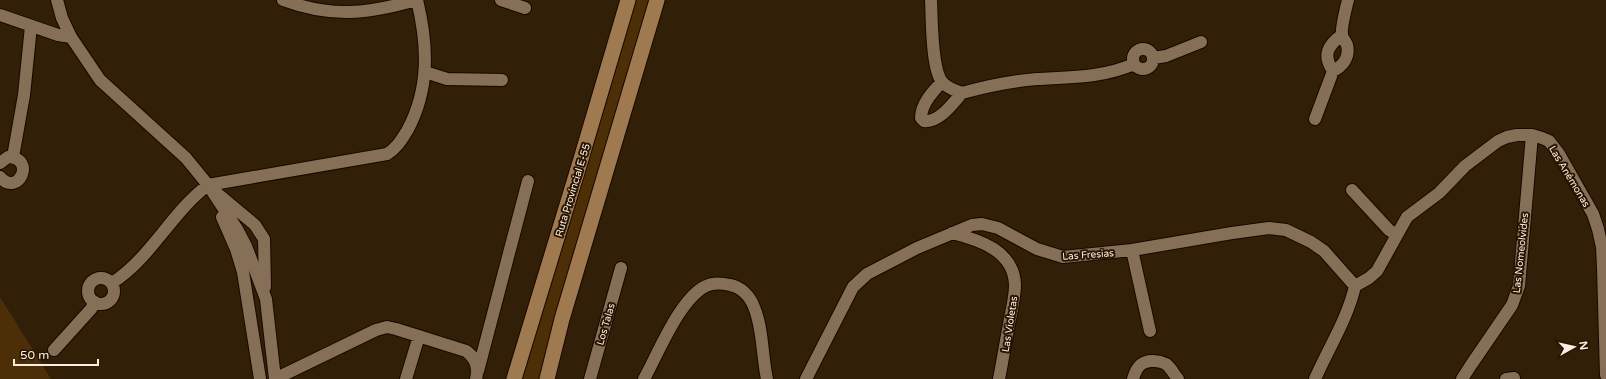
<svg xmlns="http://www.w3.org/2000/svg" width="1606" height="379" font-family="'Varela Round',sans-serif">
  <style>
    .green { fill: #4c2f07 }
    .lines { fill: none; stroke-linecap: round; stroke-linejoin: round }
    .minor-casing { stroke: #190800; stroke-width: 14 }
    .major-casing { stroke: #190800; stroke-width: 17 }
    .minor { stroke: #866f57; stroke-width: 12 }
    .major { stroke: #9f7a50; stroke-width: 15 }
    .labels { text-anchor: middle; stroke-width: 4; stroke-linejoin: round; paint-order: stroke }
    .street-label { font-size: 10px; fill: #fcefe1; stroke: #271501 }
  </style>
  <rect width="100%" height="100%" fill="#311f08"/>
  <path class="green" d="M635 0H651L541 379H521Z
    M0 297 51 379H0Z"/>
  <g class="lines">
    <g class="minor-casing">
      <path id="minor" d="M57 0 62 18 71 37 100 80 186 158 208 185 237 229 246 246 266 299 275 379
        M283 0C331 18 368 14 416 0
        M501 0 525 8
        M931 0C932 17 931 71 943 83 947 87 956 91 962 93 987 86 1012 81 1037 79 1071 77 1102 78 1134 64
        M0 15 58 35 71 37
        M1133 59a10 10 0 1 1 20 0a10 10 0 1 1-20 0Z
        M1153 58 1166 56 1201 42
        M1333 71C1322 55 1328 45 1342 35
        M425 72 447 79 502 80
        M942 82C933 91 921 104 921 118L924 121C939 123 953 103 962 93
        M1315 119 1333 71C1343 66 1350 57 1347 45 1346 42 1342 38 1342 34 1341 27 1346 8 1348 0
        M13 157 24 95 31 26
        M0 163 8 157C37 158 18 198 0 177
        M1352 190 1389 230 1397 235
        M218 194 255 225 264 239 265 287
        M222 217 236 249 243 272 260 379
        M952 233C980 240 1014 251 1015 285 1015 296 1012 308 1010 319 1006 339 1003 359 999 379
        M1132 250 1150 331
        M88 291a13 13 0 1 1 26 0a13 13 0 1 1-26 0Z
        M112 283C151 258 171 213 208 185L387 154C397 148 401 140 407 131 430 89 428 45 417 0
        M1355 286 1369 278 1377 271 1407 217 1439 193 1465 166 1498 141 1507 137 1517 135H1532L1542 138 1549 141 1559 154 1593 214 1598 229 1602 247 1603 267 1606 375
        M54 350 91 309 95 302
        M478 371 528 181
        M275 379 376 330 387 327 396 329 466 351C476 358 479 367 476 379
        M406 379 419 336
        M590 379 621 268
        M644 379C658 354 680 298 706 286 714 282 722 283 730 285 741 287 750 296 754 307 763 328 762 356 767 379
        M806 379 853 287 867 274 917 248 972 225 982 224 998 228 1037 249 1063 257 1132 250 1232 233 1269 228 1286 230 1311 242 1324 251 1355 286
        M1133 379C1136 368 1141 360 1154 361 1158 361 1162 362 1166 364 1171 368 1174 374 1178 379
        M1315 379C1328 349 1348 318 1355 286
        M1462 379 1471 365 1512 305 1519 286 1532 135
        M1506 379 1514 378"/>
    </g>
    <g class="major-casing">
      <path id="major" d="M514 379 581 159 628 0
        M547 379 562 319 657 0"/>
    </g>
    <use href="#minor" class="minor"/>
    <use href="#major" class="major"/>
  </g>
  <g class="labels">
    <g class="street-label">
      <text transform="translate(1570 176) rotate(59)" y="4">Las Anémonas</text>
      <text transform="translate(572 190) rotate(-73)" y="4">Ruta Provincial E-55</text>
      <text transform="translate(1520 253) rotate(-84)" y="4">Las Nomeolvides</text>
      <text transform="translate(1088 254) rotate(-4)" y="4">Las Fresias</text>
      <text transform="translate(605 324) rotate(-74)" y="4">Los Talas</text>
      <text transform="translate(1009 324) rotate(-81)" y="4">Las Violetas</text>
    </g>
  </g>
  <g transform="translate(1574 347) rotate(82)" stroke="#271501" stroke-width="3" paint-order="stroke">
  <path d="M0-3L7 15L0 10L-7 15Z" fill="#fcefe1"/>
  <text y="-6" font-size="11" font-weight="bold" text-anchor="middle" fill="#fcefe1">N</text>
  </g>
  <path d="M14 359v6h84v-6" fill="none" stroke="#fcefe1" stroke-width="2"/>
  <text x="20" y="359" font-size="12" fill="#fcefe1" stroke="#271501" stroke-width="3" paint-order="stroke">50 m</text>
</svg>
